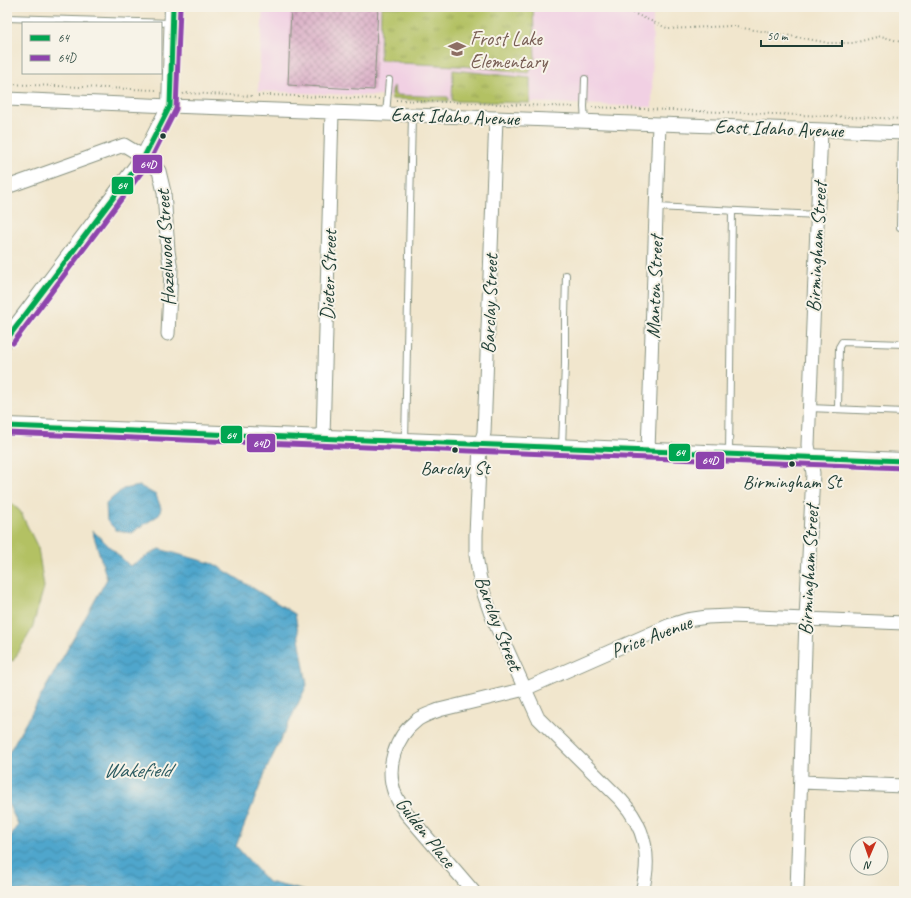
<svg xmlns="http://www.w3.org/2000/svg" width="911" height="898" font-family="Caveat,sans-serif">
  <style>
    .built { fill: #f1d0e3 }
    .grass { fill: url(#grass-tufts); stroke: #697f4c }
    .pitch { fill: #b3c164; stroke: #697f4c }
    .water { fill: url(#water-waves); stroke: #377280 }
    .building { fill: url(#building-cross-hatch) }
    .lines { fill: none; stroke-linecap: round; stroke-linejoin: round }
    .service-casing { stroke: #889280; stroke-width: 8 }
    .minor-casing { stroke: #889280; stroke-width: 15 }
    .tertiary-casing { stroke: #889280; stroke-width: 18 }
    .path { stroke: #889280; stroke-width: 2; stroke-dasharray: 1 3; stroke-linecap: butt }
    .service { stroke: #fff; stroke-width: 6 }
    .minor { stroke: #fff; stroke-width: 13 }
    .tertiary { stroke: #fff; stroke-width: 16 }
    .bus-1-casing { stroke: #f7f3e8; stroke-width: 8 }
    .bus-2-casing { stroke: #f7f3e8; stroke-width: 8 }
    .bus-1 { stroke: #00a651; stroke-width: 5 }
    .bus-2 { stroke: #8e44ad; stroke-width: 5 }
    .bus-dot { fill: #1f3d34; stroke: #f7f3e8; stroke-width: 1.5 }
    .labels { text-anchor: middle; stroke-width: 4; stroke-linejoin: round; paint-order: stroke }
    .bus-label { font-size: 19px; fill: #1f3d34; stroke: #f7f3e8 }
    .education-label { font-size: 20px; fill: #785e54; stroke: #f7f3e8; text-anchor: start }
    .street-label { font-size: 20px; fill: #1f3d34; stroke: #f7f3e8 }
    .water-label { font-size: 21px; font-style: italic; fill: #2d5c62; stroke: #f7f3e8 }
    .line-badge { stroke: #f7f3e8; stroke-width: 1.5 }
    .badge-label { font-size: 11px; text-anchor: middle; font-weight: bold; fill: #fff }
  </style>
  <defs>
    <pattern id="grass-tufts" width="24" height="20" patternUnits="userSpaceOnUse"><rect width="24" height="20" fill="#b3c164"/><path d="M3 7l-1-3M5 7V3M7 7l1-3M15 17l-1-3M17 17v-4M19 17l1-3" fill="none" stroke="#919e53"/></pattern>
    <pattern id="water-waves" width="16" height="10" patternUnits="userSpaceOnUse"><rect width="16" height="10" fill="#4fa6cc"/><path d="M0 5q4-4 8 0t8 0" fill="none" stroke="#4188a6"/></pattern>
    <pattern id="building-cross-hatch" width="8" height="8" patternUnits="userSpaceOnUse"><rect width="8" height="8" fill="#daadc6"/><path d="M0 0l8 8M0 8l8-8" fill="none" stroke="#b08ea2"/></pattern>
  </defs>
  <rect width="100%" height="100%" fill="#f7f3e8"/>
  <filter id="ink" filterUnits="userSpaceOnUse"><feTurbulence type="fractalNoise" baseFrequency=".025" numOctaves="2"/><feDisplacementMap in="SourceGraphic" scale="8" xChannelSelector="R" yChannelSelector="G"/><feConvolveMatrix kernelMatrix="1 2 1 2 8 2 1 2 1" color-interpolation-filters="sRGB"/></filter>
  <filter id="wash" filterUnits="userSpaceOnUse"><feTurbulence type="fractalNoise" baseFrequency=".012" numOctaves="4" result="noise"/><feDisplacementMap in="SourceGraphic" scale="16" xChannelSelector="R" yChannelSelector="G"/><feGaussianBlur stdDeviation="0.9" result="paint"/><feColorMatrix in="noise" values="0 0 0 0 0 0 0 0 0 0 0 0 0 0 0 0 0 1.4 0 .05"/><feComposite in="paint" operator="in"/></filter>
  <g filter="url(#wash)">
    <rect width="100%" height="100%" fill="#f1e6cd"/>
    <path class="built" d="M263 7H653L652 107 258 91Z"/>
    <path class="grass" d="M381 7H533L535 58 529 73 476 67 401 63 390 60H380Z
      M453 70 530 78V103L452 101Z
      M394 86 395 95 448 97V101L391 99 392 92 393 87Z"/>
    <path class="pitch" d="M7 499 20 511 38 548 44 587 32 629 13 661 7 659Z"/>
    <path class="water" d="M140 486 156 495 161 508 159 515 131 533 116 530 107 521 106 504 110 500 123 489Z
      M92 530 130 566 159 549 214 564 295 614 307 685 267 768 236 846 268 882 305 891H7V843L18 824 7 802V756L107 579Z"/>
    <g id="blocks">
      <path class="building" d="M291 7H378L374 90 288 85Z"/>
    </g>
  </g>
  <g filter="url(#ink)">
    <use href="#blocks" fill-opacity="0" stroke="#889280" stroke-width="1"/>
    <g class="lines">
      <g class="service-casing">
        <path id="service" d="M7 18 171 23
          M386 114 389 80
          M585 121 584 107 585 79
          M656 207 818 215
          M900 227 902 133
          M809 408 904 412
          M838 409 839 347 842 342 904 344
          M405 441 412 115
          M562 447 565 364V318L566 275
          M729 453 732 211"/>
      </g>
      <g class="minor-casing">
        <path id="minor" d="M7 99 170 106 904 133
          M496 118 484 433 480 444 476 535V555L479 575 484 594 491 614 538 718 621 800C645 827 652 856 642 891
          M7 187 124 145 144 157 159 171 164 192 168 251 171 270 168 334
          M323 438 332 112
          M648 451 659 124
          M801 782 904 786
          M473 891 406 813C402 807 398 801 395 794 385 768 395 737 417 720 424 715 432 713 439 710L525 689 668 626 687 620 707 617 730 616 904 623
          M797 891 806 619 813 473 808 445 821 130"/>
      </g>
      <g class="tertiary-casing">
        <path id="tertiary" d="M7 339 144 157 170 106 173 7
          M7 426 405 441 904 461"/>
      </g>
      <path class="path" d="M627 7 633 13 669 29 730 26 803 38 828 43H853L881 36 904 43
        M7 84 156 90 157 91
        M183 94 185 93 252 96
        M258 96 268 95 379 99
        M396 100 575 107
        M592 107 904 119"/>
      <use href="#service" class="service"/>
      <use href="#minor" class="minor"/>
      <use href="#tertiary" class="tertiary"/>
      <g class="bus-1-casing">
        <path id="bus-1" d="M7 339 144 157 170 106 173 7
          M7 426 904 461"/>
      </g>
      <g class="bus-2-casing">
        <path id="bus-2" d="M13 343 150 161 176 109 180 7
          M7 433 904 468"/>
      </g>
      <use href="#bus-1" class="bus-1"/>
      <use href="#bus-2" class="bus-2"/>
    </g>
  </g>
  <defs>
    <g id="school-bare" transform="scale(1.38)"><path d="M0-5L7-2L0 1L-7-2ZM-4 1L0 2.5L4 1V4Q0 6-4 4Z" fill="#8d6e63" stroke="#f7f3e8" stroke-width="2.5" paint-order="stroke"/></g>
  </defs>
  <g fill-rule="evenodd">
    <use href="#school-bare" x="457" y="49"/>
  </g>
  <g class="bus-dot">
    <circle cx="163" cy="136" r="3.5"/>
    <circle cx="455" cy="450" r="3.5"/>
    <circle cx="792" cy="464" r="3.5"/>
  </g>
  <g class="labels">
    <g class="bus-label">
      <text x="455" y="474">Barclay St</text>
      <text x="792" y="488">Birmingham St</text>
    </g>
    <g class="education-label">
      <text x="470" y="45">Frost Lake<tspan x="470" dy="23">Elementary</tspan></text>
    </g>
    <g class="street-label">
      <text transform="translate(455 116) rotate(2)" y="7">East Idaho Avenue</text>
      <text transform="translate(779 128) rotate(2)" y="7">East Idaho Avenue</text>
      <text transform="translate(816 247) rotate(-87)" y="7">Birmingham Street</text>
      <text transform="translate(165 248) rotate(-93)" y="7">Hazelwood Street</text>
      <text transform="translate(328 275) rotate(-88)" y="7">Dieter Street</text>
      <text transform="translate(654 287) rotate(-88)" y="7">Manton Street</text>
      <text transform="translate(489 304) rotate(-88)" y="7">Barclay Street</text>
      <text transform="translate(808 570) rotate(-87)" y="7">Birmingham Street</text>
      <text transform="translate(499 623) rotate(69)" y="7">Barclay Street</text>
      <text transform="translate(651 636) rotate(-21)" y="7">Price Avenue</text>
      <text transform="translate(426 832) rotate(52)" y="7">Gulden Place</text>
    </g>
    <g class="water-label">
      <text x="137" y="777">Wakefield</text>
    </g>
  </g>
  <g class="line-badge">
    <rect x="132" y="154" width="31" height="20" rx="4" fill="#8e44ad"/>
    <rect x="111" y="176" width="23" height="19" rx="4" fill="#00a651"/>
    <rect x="220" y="425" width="23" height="19" rx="4" fill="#00a651"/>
    <rect x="246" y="433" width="30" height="20" rx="4" fill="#8e44ad"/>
    <rect x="668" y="443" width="23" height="19" rx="4" fill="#00a651"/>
    <rect x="695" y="451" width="30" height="19" rx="4" fill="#8e44ad"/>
  </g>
  <g class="badge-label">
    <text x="148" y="168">64D</text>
    <text x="122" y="189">64</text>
    <text x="231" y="439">64</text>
    <text x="261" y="447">64D</text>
    <text x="680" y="456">64</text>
    <text x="710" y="464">64D</text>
  </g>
  <rect width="911" height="898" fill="none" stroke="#f7f3e8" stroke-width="24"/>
  <rect x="22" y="22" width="140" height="52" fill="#f7f3e8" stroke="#a1aaa0"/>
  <rect x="30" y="35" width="20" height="6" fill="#00a651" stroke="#a1aaa0"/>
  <text x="58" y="42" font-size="12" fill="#1f3d34">64</text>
  <rect x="30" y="55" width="20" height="6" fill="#8e44ad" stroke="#a1aaa0"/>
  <text x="58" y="62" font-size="12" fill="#1f3d34">64D</text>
  <g transform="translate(869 856) rotate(182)"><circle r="19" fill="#f7f3e8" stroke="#a1aaa0"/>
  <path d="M0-3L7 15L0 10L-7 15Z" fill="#c8321e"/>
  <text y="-6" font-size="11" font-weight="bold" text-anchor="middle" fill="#1f3d34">N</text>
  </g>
  <path d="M761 40v6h81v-6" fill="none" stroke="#1f3d34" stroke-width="2"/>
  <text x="767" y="40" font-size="12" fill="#1f3d34" stroke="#f7f3e8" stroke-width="3" paint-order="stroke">50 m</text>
</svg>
